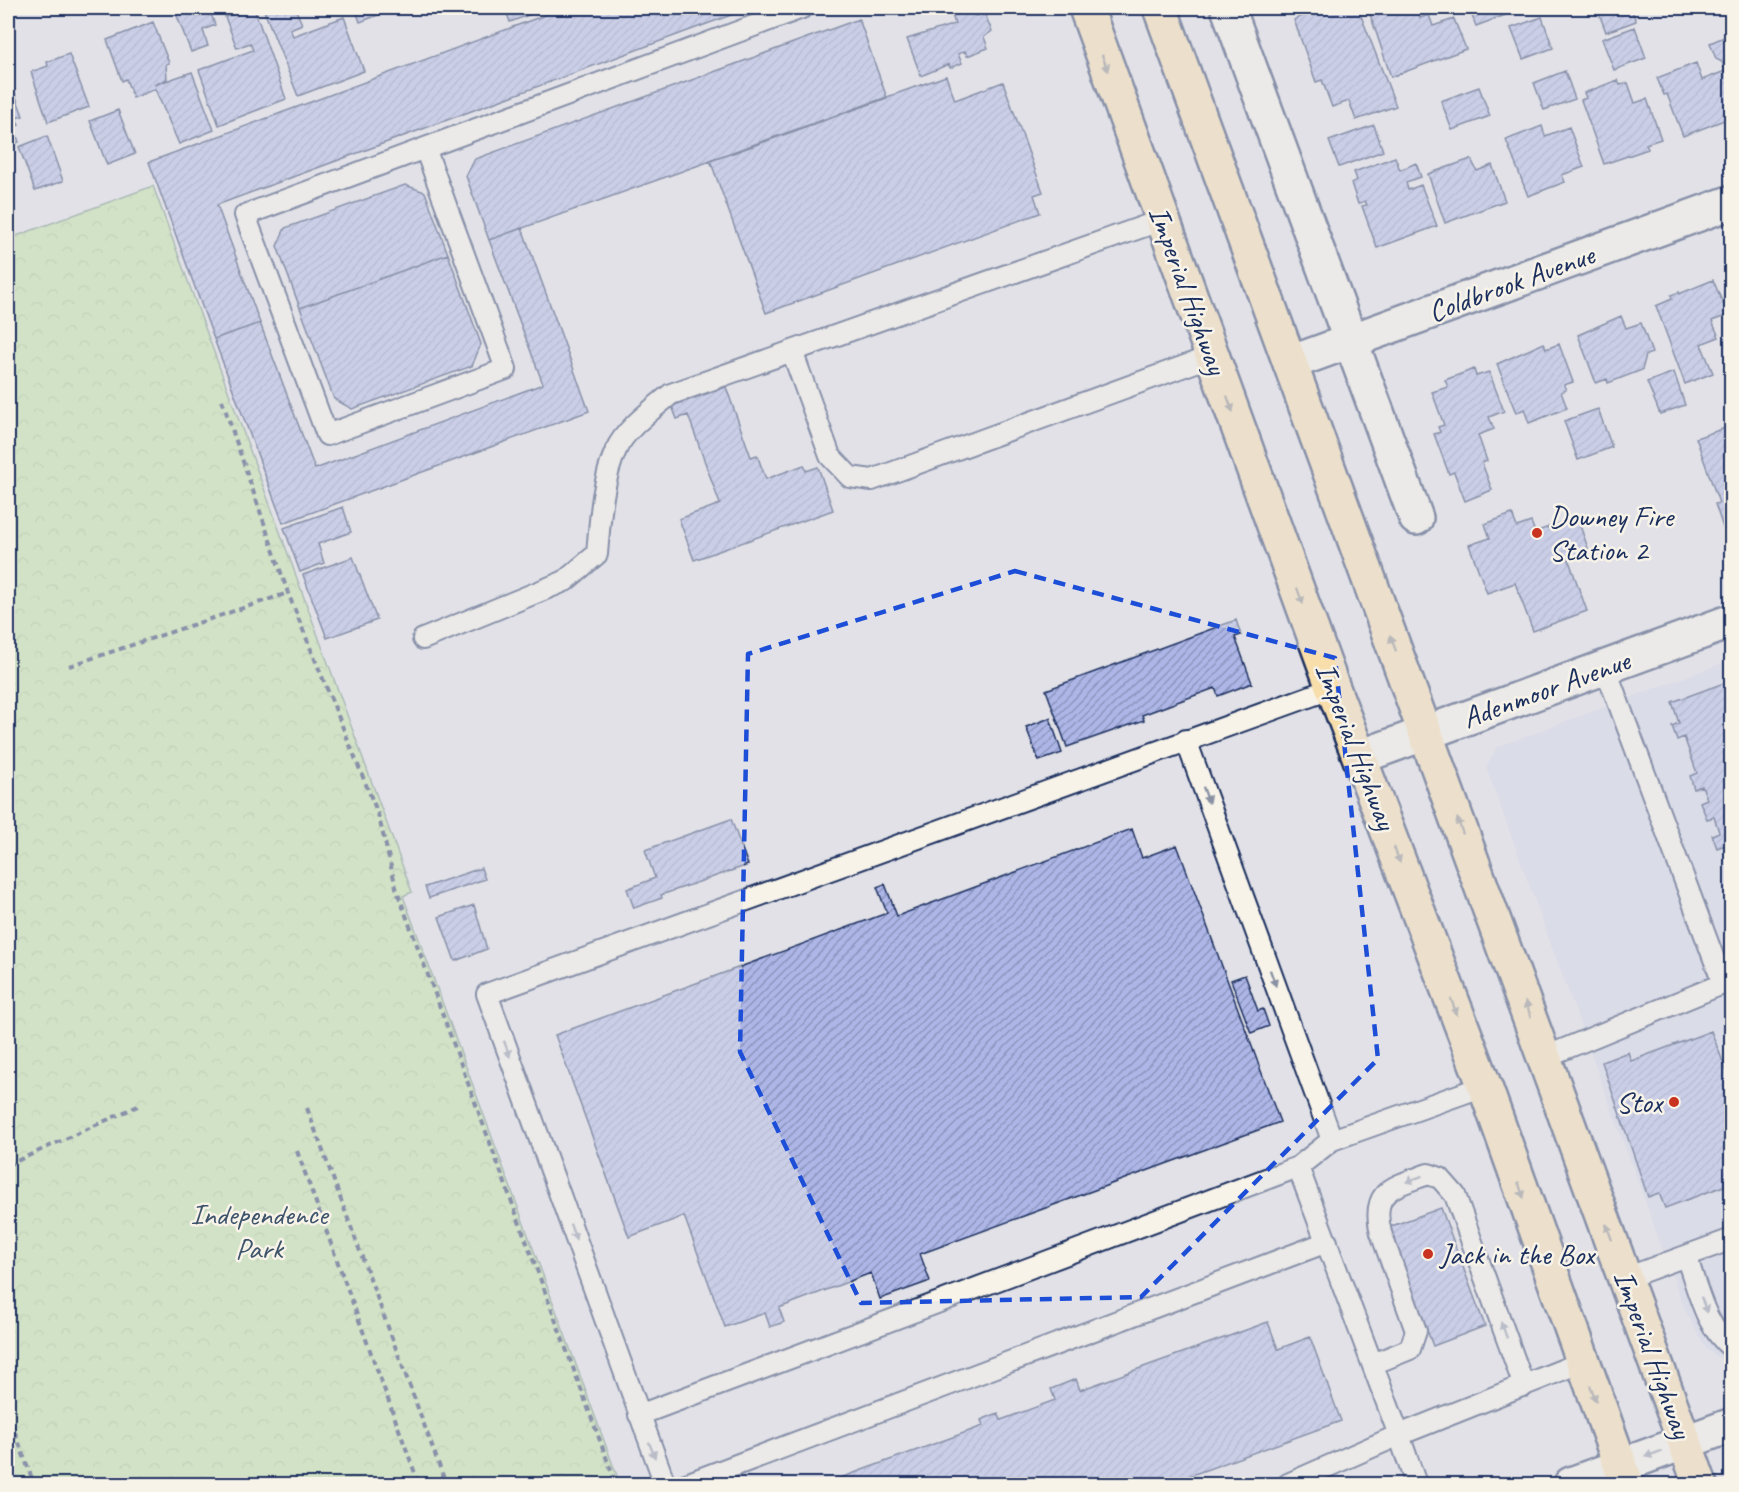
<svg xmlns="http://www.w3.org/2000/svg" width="1739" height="1492" font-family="Caveat,sans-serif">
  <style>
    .built { fill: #d1d4e7 }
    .forest { fill: url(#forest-crowns); stroke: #6c897e; stroke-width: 1.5 }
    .building { fill: url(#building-hatch); stroke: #1b2f5e; stroke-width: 1.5 }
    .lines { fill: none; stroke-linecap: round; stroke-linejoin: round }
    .lane-casing { stroke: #1b2f5e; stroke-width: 24 }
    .street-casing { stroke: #1b2f5e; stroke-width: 38 }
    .secondary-casing { stroke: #1b2f5e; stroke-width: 38 }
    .primary-casing { stroke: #1b2f5e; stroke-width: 38 }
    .path { stroke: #1b2f5e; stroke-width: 4; stroke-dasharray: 6 4.5; stroke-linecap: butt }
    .lane { stroke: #f7f3e8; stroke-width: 20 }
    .street { stroke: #f7f3e8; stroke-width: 33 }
    .secondary { stroke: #f7f3e8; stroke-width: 33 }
    .primary { stroke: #f8deab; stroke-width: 33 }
    .oneway { fill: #8a8684 }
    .oneway2 { fill: #8991a3 }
    .marked { fill: none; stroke: #1d4ed8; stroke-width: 4.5; stroke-dasharray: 12 8; stroke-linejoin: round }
    .poi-dot { fill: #c8321e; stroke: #f7f3e8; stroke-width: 2 }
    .labels { text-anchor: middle; stroke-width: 5; stroke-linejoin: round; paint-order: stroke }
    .street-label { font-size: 30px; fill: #1b2f5e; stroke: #f7f3e8 }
    .poi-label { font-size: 30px; fill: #1b2f5e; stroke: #f7f3e8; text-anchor: start }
    .park-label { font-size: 30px; fill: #3c536b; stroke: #f7f3e8 }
  </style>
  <defs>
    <pattern id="forest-crowns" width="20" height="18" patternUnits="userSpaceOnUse" patternTransform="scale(1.5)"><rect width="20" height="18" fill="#bee39e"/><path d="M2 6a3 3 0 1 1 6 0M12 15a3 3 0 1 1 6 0" fill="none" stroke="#a3c38a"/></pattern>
    <pattern id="building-hatch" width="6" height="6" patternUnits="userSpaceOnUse" patternTransform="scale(1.5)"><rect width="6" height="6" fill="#adb6e6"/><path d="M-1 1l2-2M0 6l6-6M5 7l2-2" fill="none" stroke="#8c94be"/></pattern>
  </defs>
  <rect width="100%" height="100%" fill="#e1e1e7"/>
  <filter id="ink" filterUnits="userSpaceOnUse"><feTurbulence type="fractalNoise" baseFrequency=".0167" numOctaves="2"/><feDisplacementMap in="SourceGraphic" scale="12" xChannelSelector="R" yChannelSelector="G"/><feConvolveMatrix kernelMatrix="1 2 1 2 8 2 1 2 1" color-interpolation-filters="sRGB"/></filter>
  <g filter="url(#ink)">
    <path class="built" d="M1731 660V1363L1725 1362 1706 1349 1684 1308 1486 767 1497 747Z"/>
    <path class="forest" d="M153 186 412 892 403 896 620 1484H19L8 1454V239Z"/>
    <path class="building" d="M174 8H209L215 25 203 30 208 46 191 52Z
      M254 8 286 99 219 125 199 70 253 50 250 43 237 48 225 17Z
      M263 8H295L302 24 290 29 293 36 344 17 364 71 298 96Z
      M355 8H387L389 11 360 22Z
      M505 8H544L545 9 510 22Z
      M564 8H750L217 205 260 323 214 339 149 162Z
      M971 8 976 16 983 13 985 15 992 31 984 37 988 48 967 56 965 51 958 54 962 63 950 68 949 64 921 76 907 39 955 24 952 15Z
      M1319 8H1358L1396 106 1356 120 1349 101 1332 107 1322 80 1316 82 1294 20Z
      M1368 8H1432L1419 13 1420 18 1429 15 1433 26 1454 19 1466 49 1391 77Z
      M1469 8H1505L1508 14 1476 26Z
      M1597 8H1631L1636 21 1606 32Z
      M1542 17 1553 48 1523 59 1511 28Z
      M859 19 887 98 489 240 466 176 475 159Z
      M153 22 169 63 166 64 167 79 154 85 192 72 214 130 179 144 155 89 133 98 126 79 122 81 107 40Z
      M1635 27 1646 58 1614 70 1602 39Z
      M1729 35 1732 42V117L1683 136 1667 94 1664 95 1657 78 1696 63 1702 80 1725 71 1722 62 1716 59 1710 43Z
      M69 54 89 107 48 122 31 72 48 66 47 62Z
      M1565 71 1575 99 1544 110 1534 83Z
      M946 76 955 100 1003 82 1043 192 1034 195 1040 213 766 313 710 160Z
      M10 80 23 116 16 118 19 125 14 127 19 142 8 146V81Z
      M1618 80 1620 85 1628 83 1635 103 1647 99 1661 139 1646 144 1648 149 1604 164 1581 100 1586 98 1584 93Z
      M1479 87 1490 116 1452 130 1441 101Z
      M118 110 135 154 107 165 90 121Z
      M1374 125 1383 151 1339 167 1329 141Z
      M1542 126 1545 136 1569 127 1584 167 1562 175 1565 182 1528 196 1506 140Z
      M47 136 63 181 35 191 19 147Z
      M1395 157 1400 170 1416 163 1421 177 1406 182 1408 190 1421 185 1437 226 1377 248 1362 206 1367 205 1365 201 1358 204 1351 183 1357 180 1354 172Z
      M1471 159 1477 171 1492 165 1505 201 1445 223 1428 174Z
      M405 185 425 192 448 254 300 308 277 246 285 228Z
      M522 228 589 411 283 523 214 339 260 323 315 469 543 384 489 240Z
      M448 254 481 344 472 366 352 409 334 399 300 308Z
      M1713 280 1728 315 1712 321 1719 337 1701 344 1713 373 1685 384 1656 306 1672 299 1671 295 1679 292V294Z
      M1621 316 1626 328 1641 323 1652 353 1646 355 1642 370 1608 383 1607 379 1596 383 1578 335Z
      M1544 343 1546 349 1559 344 1573 382 1564 385 1566 390 1561 392 1567 408 1529 423 1524 409 1516 413 1497 364Z
      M1474 369 1476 376 1489 372 1504 411 1489 417 1494 429 1478 435 1487 461 1482 463 1492 490 1465 501 1454 472 1449 474 1434 434 1440 432 1438 427 1444 425 1432 392 1448 387 1445 380Z
      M1674 372 1685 405 1660 414 1647 382Z
      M726 387 751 457 757 455 766 479 804 465 806 471 818 467 833 510 694 560 679 519 720 504 688 415 677 419 672 406Z
      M1598 409 1612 447 1578 460 1564 421Z
      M1731 426H1732L1731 551 1715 504 1719 503 1696 438Z
      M343 507 351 532 318 544 324 563 300 572 284 528Z
      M1512 514 1517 527 1531 522 1535 532 1577 517 1589 551 1568 558 1587 611 1533 631 1515 583 1487 593 1469 545 1490 538 1485 524Z
      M353 557 377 620 327 638 303 575Z
      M1236 620 1241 635 1235 637 1252 683 1218 696 1215 688 1142 715 1144 720 1067 747 1046 690Z
      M1732 680V864L1725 845 1717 848 1712 835 1719 832 1714 817 1707 819 1700 802 1707 799 1702 786 1694 789 1690 776 1697 773 1684 737 1677 740 1672 726 1679 723 1672 702Z
      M1050 718 1062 753 1039 761 1026 727Z
      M731 819 748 865 661 895 662 898 634 908 627 889 655 878 645 850Z
      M1132 829 1142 858 1177 845 1280 1122 920 1254 930 1281 880 1299 871 1273 779 1308 784 1322 770 1327 765 1313 725 1327 684 1216 629 1237 555 1035 887 913 877 887 885 884 897 916Z
      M481 868 485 879 429 898 425 887Z
      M474 905 487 949 455 961 439 917Z
      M1245 975 1258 1011 1263 1009 1269 1026 1251 1033 1231 980Z
      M1711 1031 1732 1085V1183L1665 1208 1659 1193 1648 1197 1602 1062 1628 1052 1631 1061Z
      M1441 1208 1485 1326 1433 1346 1415 1299 1407 1302 1401 1284 1409 1281 1389 1227Z
      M1268 1322 1278 1349 1310 1337 1341 1421 1167 1484H824L983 1426 981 1420 998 1413 1001 1420 1055 1400 1051 1389 1076 1379 1080 1390Z"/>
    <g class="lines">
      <g class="lane-casing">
        <path id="lane" d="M425 148 506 369 327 435 245 215 802 8
          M792 351 830 456 850 477 872 480 1212 356
          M423 639 565 581 597 554C600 520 602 481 616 450 624 430 654 408 671 394L1162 220
          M1605 667 1723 983 1732 989
          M1186 740 1332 1140
          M1545 1057 1732 980
          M1686 1256C1697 1286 1705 1328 1732 1348
          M1626 1278 1732 1239
          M1373 1364 1410 1349 1416 1331 1381 1233C1370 1189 1394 1187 1428 1174L1440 1178 1455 1195 1524 1386
          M639 1415 1298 1167 1332 1140 1484 1086
          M665 1484 487 994 1333 688
          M686 1484 1327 1242
          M1288 1484 1399 1435 1298 1167
          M1416 1484 1399 1435 1582 1362"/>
      </g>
      <g class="street-casing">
        <path id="street" d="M1228 8 1416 518
          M1290 363 1732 202
          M1360 757 1732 621"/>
      </g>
      <g class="secondary-casing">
        <path id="secondary" d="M1571 1484 1732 1425"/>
      </g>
      <g class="primary-casing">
        <path id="primary" d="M1086 8 1333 688 1488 1095 1627 1484
          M1160 8 1700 1484"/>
      </g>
      <path class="path" d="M222 400 288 593 378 814 397 891 616 1484
        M69 666 288 593
        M307 1108 446 1484
        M297 1151 419 1484
        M8 1165 140 1105
        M8 1413 34 1484"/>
      <use href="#lane" class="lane"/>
      <use href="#street" class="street"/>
      <use href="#secondary" class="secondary"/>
      <use href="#primary" class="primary"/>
    </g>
    <defs><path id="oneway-solid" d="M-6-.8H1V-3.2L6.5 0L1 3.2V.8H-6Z" transform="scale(1.5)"/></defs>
    <g class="oneway">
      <use href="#oneway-solid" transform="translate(1105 63) rotate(70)"/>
      <use href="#oneway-solid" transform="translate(1230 404) rotate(70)"/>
      <use href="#oneway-solid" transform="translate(1300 596) rotate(70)"/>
      <use href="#oneway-solid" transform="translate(1393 643) rotate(-110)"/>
      <use href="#oneway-solid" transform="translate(1460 826) rotate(-110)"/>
      <use href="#oneway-solid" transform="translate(1397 855) rotate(69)"/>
      <use href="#oneway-solid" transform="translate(1454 1007) rotate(70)"/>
      <use href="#oneway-solid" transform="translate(1528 1009) rotate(-110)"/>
      <use href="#oneway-solid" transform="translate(1521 1190) rotate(71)"/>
      <use href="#oneway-solid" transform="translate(1609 1232) rotate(-110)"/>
      <use href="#oneway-solid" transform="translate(1593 1393) rotate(70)"/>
    </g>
    <g class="oneway2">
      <use href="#oneway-solid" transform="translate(1206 795) rotate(70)"/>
      <use href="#oneway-solid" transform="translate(1273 978) rotate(70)"/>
      <use href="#oneway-solid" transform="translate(507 1049) rotate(70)"/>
      <use href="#oneway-solid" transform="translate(1414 1179) rotate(159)"/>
      <use href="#oneway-solid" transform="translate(573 1232) rotate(70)"/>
      <use href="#oneway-solid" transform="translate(1704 1305) rotate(70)"/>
      <use href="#oneway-solid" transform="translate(1504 1330) rotate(-110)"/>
      <use href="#oneway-solid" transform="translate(652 1450) rotate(69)"/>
      <use href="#oneway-solid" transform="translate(1653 1454) rotate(160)"/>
    </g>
  </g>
  <path d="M0 0H1739V1492H0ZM1015 571 1335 658 1378 1059 1141 1297 861 1303 740 1052 748 654Z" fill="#e1e1e7" fill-opacity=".55" fill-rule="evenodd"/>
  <path class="marked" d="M1015 571 1335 658 1378 1059 1141 1297 861 1303 740 1052 748 654Z"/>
  <g class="poi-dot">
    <circle cx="1537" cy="533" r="6"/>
    <circle cx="1674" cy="1102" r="6"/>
    <circle cx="1428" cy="1254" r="6"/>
  </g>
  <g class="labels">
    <g class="street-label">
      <text transform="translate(1511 283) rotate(-20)" y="10">Coldbrook Avenue</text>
      <text transform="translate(1188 290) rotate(70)" y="10">Imperial Highway</text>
      <text transform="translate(1546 689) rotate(-20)" y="10">Adenmoor Avenue</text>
      <text transform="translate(1356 746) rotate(69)" y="10">Imperial Highway</text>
      <text transform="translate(1653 1354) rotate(70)" y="10">Imperial Highway</text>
    </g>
    <g class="poi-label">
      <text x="1549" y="526">Downey Fire<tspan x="1549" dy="34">Station 2</tspan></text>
      <text x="1662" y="1112" text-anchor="end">Stox</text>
      <text x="1440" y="1264">Jack in the Box</text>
    </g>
    <g class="park-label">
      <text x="259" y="1224">Independence<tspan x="259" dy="34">Park</tspan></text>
    </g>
  </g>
  <rect width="1739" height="1492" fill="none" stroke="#f7f3e8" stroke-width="30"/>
  <rect x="15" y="15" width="1709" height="1462" fill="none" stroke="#1b2f5e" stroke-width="2" filter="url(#ink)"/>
</svg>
